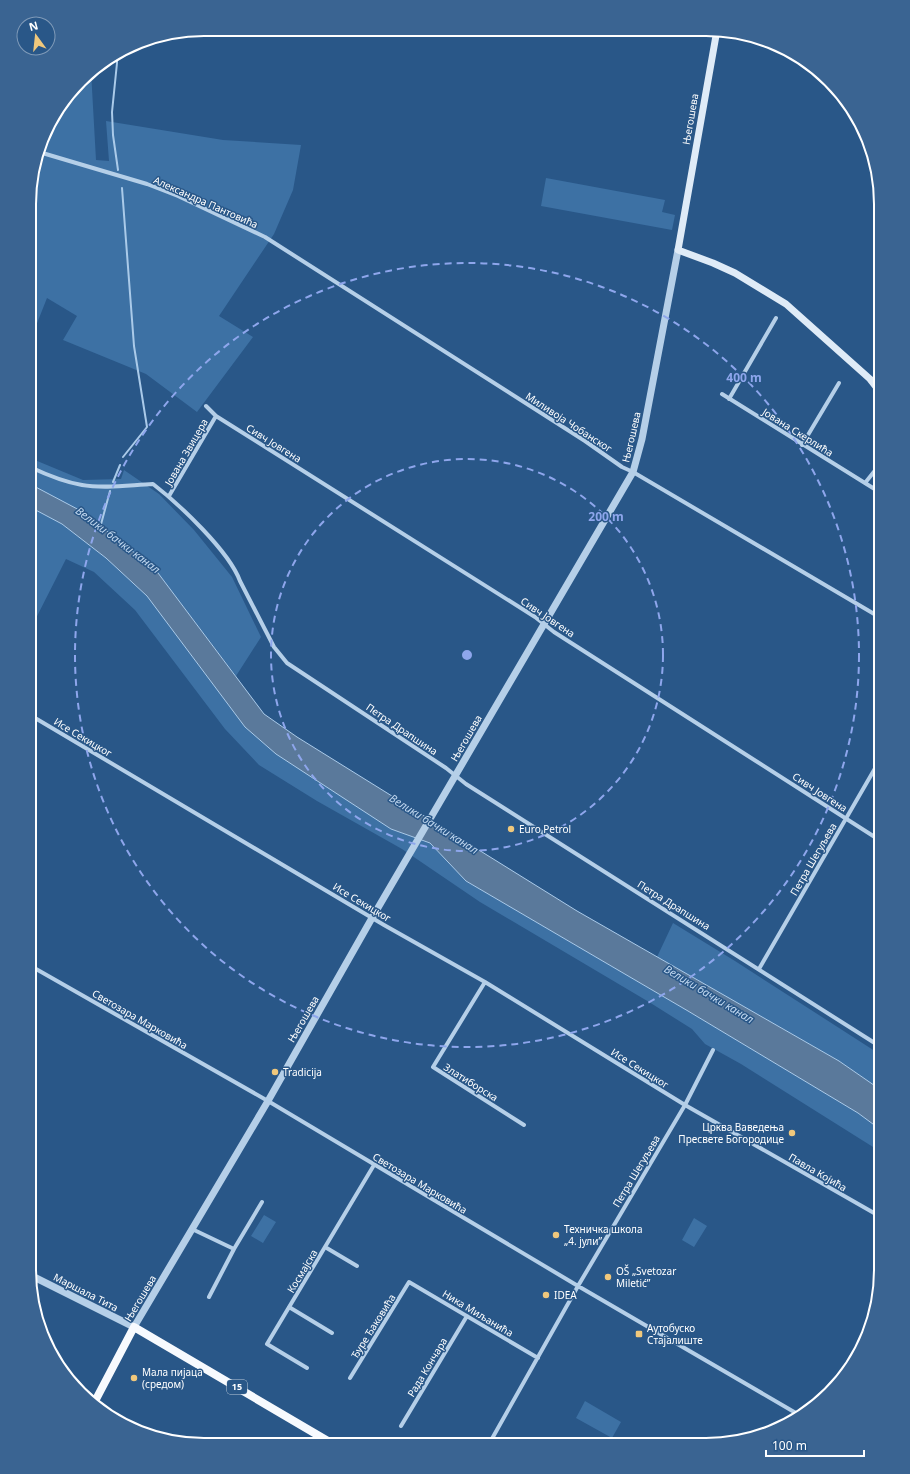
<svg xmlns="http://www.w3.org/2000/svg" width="910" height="1474" font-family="'Noto Sans',sans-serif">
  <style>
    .green { fill: #3d71a4 }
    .water { fill: #5a799b; stroke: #aacae9 }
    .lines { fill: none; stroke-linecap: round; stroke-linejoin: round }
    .stream { stroke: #aacae9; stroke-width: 2 }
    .minor { stroke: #b5cfe8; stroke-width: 4 }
    .tertiary { stroke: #b5cfe8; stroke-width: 7 }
    .secondary { stroke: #dfebf7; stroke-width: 7 }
    .primary { stroke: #f7fafe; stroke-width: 8 }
    .ring { fill: none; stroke: #8ea6ec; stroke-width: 2; stroke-dasharray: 7 5 }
    .poi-dot { fill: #f0c87c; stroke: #295788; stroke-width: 1.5 }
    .labels { text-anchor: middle; stroke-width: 3; stroke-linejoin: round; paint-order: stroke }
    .shield { fill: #295788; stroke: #bfcddb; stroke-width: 1 }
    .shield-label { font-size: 9px; font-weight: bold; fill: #fff }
    .street-label { font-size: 10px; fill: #fff; stroke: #295788 }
    .poi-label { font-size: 10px; fill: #fff; stroke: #295788; text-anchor: start }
    .water-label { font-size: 11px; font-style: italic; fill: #c1d8f0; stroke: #295788 }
    .rim { fill: none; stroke: #fff; stroke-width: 2 }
    .centre { fill: #8ea6ec; stroke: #295788; stroke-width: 2 }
    .ring-label { font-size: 12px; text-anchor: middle; font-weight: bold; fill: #8ea6ec; stroke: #295788; stroke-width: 3; stroke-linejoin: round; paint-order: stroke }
  </style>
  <rect width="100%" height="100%" fill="#295788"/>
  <path class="green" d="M91 71 96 160 109 161 106 121 223 140 301 145 293 190 274 234 219 316 253 337 197 412 146 374 63 340 77 316 47 298 30 341V181L47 126Z
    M546 178 665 200 662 212 675 215 672 230 541 206Z
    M30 458 83 480 121 479 124 470 159 494 194 530 232 577 261 637 236 676 155 569 30 484Z
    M30 507 62 524 106 558 147 596 245 727 391 829 430 843 466 881 688 1011 858 1113 881 1130V1152L741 1064 705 1044 692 1029 649 1002 480 902 402 849 317 801 259 765 225 729 135 610 94 572 66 559 30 630Z
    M673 923 735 961 881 1055V1090L839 1061 657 957Z
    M264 1215 276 1222 263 1243 251 1236Z
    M694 1218 707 1226 694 1247 682 1240Z
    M585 1401 621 1422 612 1438 576 1418Z"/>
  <path class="water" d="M30 484 83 512 155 569 264 714 297 737 577 911 839 1061 881 1090V1130L858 1113 688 1011 466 881 430 843 391 829 276 754 245 727 147 596 106 558 62 524 30 507Z"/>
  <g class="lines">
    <path class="stream" d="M117 55V63L112 112 113 135 118 170
      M122 188 134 346 147 427 123 457
      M113 482 120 465
      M100 528 110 491"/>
    <path class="minor" d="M39 152 147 184 178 196 265 237 585 441 622 467 633 472 881 618
      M722 394 881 493
      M729 399 776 318
      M206 406 216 416 535 617 554 632 881 841
      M802 445 839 383
      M30 467C47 475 64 482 82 485 105 489 130 485 153 484 179 504 229 551 240 581L274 647 287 663 446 768 466 784 881 1047
      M865 483 881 463
      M169 496 216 416
      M30 715 384 925 485 982 685 1105 881 1217
      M29 965 268 1101 578 1286 801 1416
      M759 969 881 758
      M485 982 433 1067 524 1125
      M192 1229 234 1249 262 1202
      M325 1247 357 1266
      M209 1297 234 1249
      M289 1307 332 1333
      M307 1368 267 1344 374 1165
      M350 1378 409 1282 538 1358
      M401 1426 467 1316
      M489 1444 578 1286 685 1105 713 1050"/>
    <path class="tertiary" d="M30 1275 134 1327 268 1101 372 918 633 472 642 439 678 250"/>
    <path class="secondary" d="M717 30 678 250 713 263 735 273 786 304 870 379 881 393"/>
    <path class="primary" d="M93 1405 134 1327 333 1444"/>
  </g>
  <g class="ring">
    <circle cx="467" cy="655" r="196"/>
    <circle cx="467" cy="655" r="392"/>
  </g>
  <g class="poi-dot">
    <circle cx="511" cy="829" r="4"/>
    <circle cx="275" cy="1072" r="4"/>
    <circle cx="792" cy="1133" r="4"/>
    <circle cx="556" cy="1235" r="4"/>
    <circle cx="608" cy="1277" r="4"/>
    <circle cx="546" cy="1295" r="4"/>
    <rect x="635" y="1330" width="8" height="8" rx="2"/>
    <circle cx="134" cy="1378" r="4"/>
  </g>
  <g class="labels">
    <rect class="shield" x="227" y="1380" width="20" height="14" rx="3"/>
    <g class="shield-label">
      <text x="237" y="1390">15</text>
    </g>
    <g class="street-label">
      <text transform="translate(690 119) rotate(-80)" y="4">Његошева</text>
      <text transform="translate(206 202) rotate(24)" y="4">Александра Пантовића</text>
      <text transform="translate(569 422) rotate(33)" y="4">Миливоја Чобанског</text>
      <text transform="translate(798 432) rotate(32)" y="4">Јована Скерлића</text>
      <text transform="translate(631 437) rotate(-77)" y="4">Његошева</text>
      <text transform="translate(274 443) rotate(32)" y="4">Сивч Јовгена</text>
      <text transform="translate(186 452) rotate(-60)" y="4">Јована Звицера</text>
      <text transform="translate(548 617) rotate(34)" y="4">Сивч Јовгена</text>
      <text transform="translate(402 729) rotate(34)" y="4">Петра Драпшина</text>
      <text transform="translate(83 737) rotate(31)" y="4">Исе Секицког</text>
      <text transform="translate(466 738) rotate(-60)" y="4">Његошева</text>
      <text transform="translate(820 792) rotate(33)" y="4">Сивч Јовгена</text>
      <text transform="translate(813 859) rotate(-60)" y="4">Петра Шегуљева</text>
      <text transform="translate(362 902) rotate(31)" y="4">Исе Секицког</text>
      <text transform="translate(674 905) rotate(32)" y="4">Петра Драпшина</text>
      <text transform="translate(140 1019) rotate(30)" y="4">Светозара Марковића</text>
      <text transform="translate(303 1019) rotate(-60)" y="4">Његошева</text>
      <text transform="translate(640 1068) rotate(32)" y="4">Исе Секицког</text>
      <text transform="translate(471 1082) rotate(32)" y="4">Златиборска</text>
      <text transform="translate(636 1171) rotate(-59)" y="4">Петра Шегуљева</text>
      <text transform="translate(818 1172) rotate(30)" y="4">Павла Којића</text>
      <text transform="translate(420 1183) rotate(31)" y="4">Светозара Марковића</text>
      <text transform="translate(302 1271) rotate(-59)" y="4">Космајска</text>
      <text transform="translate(86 1292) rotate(27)" y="4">Маршала Тита</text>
      <text transform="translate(140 1298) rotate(-59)" y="4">Његошева</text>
      <text transform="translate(478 1313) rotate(31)" y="4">Ника Миљанића</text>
      <text transform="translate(373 1326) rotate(-58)" y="4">Ђуре Ђаковића</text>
      <text transform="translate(427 1367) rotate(-59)" y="4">Рада Кончара</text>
    </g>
    <g class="poi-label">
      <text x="519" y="833">Euro Petrol</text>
      <text x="283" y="1076">Tradicija</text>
      <text x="784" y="1131" text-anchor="end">Црква Ваведења<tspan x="784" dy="12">Пресвете Богородице</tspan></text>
      <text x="564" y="1233">Техничка школа<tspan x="564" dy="12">„4. јули”</tspan></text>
      <text x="616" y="1275">OŠ „Svetozar<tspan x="616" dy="12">Miletić”</tspan></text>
      <text x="554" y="1299">IDEA</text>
      <text x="647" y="1332">Аутобуско<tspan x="647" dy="12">Стајалиште</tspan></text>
      <text x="142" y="1376">Мала пијаца<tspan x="142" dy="12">(средом)</tspan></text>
    </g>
    <g class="water-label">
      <text transform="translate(118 540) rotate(37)" y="4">Велики бачки канал</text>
      <text transform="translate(434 824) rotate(32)" y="4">Велики бачки канал</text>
      <text transform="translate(709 994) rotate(31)" y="4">Велики бачки канал</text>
    </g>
  </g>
  <path d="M0 0H910V1474H0ZM204 36H706A168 168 0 0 1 874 204V1270A168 168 0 0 1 706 1438H204A168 168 0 0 1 36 1270V204A168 168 0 0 1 204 36Z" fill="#3a6492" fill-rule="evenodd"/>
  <path class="rim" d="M204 36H706A168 168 0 0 1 874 204V1270A168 168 0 0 1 706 1438H204A168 168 0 0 1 36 1270V204A168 168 0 0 1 204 36Z"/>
  <circle cx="467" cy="655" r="6" class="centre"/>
  <g class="ring-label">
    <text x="744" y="382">400 m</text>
    <text x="606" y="521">200 m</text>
  </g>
  <g transform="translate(36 36) rotate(345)"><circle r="19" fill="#295788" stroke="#7f9ab8"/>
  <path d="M0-3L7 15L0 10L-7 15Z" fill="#f0c87c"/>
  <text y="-6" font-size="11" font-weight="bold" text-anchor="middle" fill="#ffffff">N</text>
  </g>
  <path d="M766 1450v6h98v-6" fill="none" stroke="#ffffff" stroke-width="2"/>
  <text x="772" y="1450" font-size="12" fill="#ffffff" stroke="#295788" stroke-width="3" paint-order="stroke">100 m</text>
</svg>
